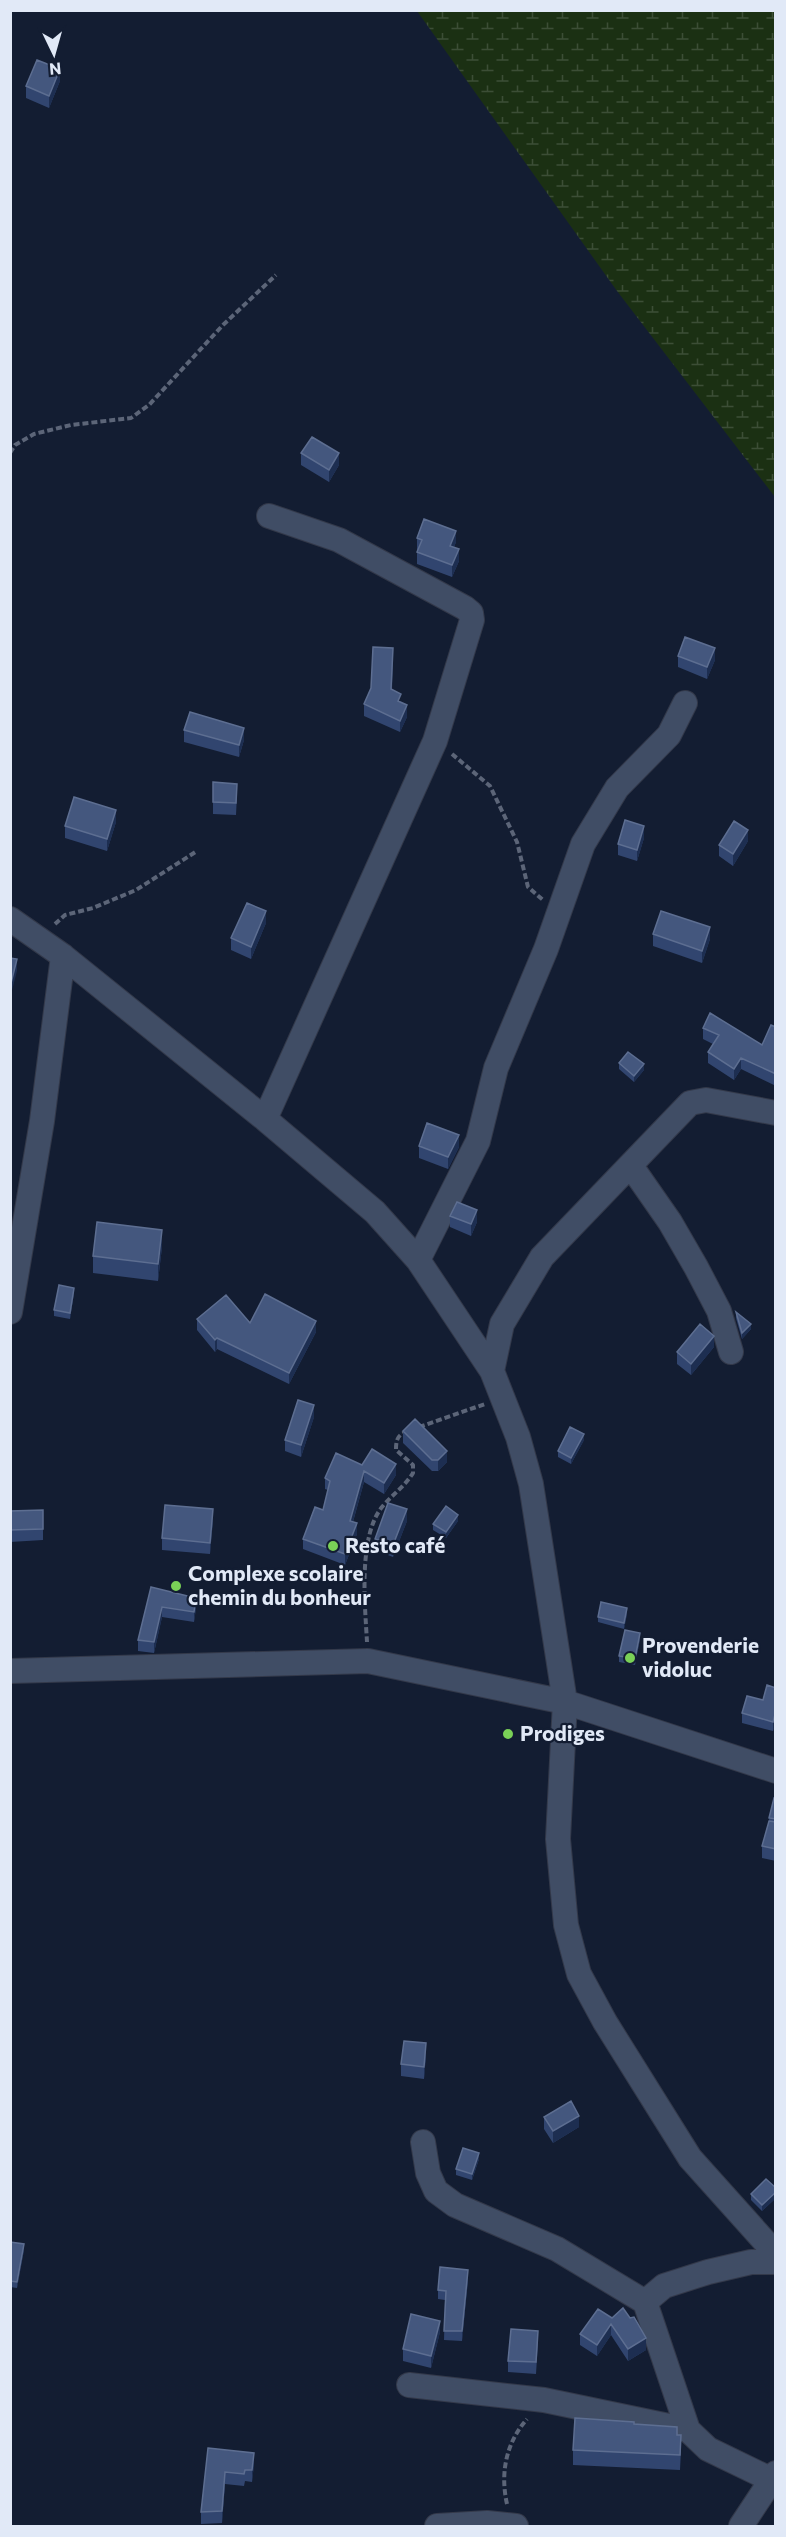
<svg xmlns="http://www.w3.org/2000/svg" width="786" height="2537" font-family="Commissioner,sans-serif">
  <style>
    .wetland { fill: url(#wetland-marsh) }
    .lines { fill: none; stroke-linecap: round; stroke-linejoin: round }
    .minor-casing { stroke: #33394a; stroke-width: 26 }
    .path { stroke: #5c6578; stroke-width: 4; stroke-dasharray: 6 3; stroke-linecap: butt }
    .minor { stroke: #404d65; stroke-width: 24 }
    .wall { fill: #31456f }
    .shaded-wall { fill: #1d2e51 }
    .building { fill: #44577e; stroke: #5d6e91; stroke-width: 1.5 }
    .poi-dot { fill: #7ad157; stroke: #131d32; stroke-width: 2 }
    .labels { text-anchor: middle; stroke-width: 4.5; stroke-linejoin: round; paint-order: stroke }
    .poi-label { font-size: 21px; font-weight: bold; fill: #e1e9f7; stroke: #131d32; text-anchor: start }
  </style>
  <defs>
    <pattern id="wetland-marsh" width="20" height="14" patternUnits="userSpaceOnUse" patternTransform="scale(1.5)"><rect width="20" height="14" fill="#1b3013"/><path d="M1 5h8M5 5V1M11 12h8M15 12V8" fill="none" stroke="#3c4e36"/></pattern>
  </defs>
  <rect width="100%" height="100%" fill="#131d32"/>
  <path class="wetland" d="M417 11H775V497L617 291Z"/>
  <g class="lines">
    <g class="minor-casing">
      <path id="minor" d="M10 919 63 956 265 1119 375 1212 418 1260 492 1371 518 1437 531 1484 565 1702 558 1839 566 1925 579 1974 605 2022 690 2158 776 2254
        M265 1119 435 741 472 620 471 613 465 608 339 540 269 516
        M631 1166 670 1222 696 1267 719 1311 731 1352
        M418 1260 478 1141 496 1068 546 949 583 844 617 788 669 735 685 703
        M10 1312 42 1121 63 956
        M492 1371 502 1324 542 1257 690 1103 706 1100 776 1113
        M10 1671 368 1661 565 1702 776 1771
        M423 2142 428 2173 436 2191 455 2205 557 2249 645 2302 688 2430 708 2449 770 2479
        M645 2302 664 2286 708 2272 751 2262H776
        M409 2385 544 2400 688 2430
        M437 2526 487 2523 516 2526
        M741 2526 776 2473"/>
    </g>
    <path class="path" d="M10 453 15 445 34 434 71 425 131 418 149 405 223 325 276 275
      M452 754 490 786 517 842 528 887 543 900
      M55 924 65 915 93 908 136 890 197 851
      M419 1427 485 1404
      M367 1642C365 1605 358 1537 382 1507 392 1495 405 1486 413 1473V1465L396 1450C396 1441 397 1435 406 1432
      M507 2504C500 2473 506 2443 527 2419"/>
    <use href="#minor" class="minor"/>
  </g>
  <path class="wall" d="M60 81 49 108 26 98V86Z
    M301 453 339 465 329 482 301 465Z
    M417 538 456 542 454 547 459 561 452 577 417 564Z
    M678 656 715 660 707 679 678 667Z
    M393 659 392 690 401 703 407 717 400 732 364 716V704Z
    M184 730 244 740 239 757 184 742Z
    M237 795 236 815 213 814V802Z
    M116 822 107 851 65 838V826Z
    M644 838 637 861 618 855V844Z
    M748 841 733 866 719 856V845Z
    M266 923 251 959 231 950V938Z
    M653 934 710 939 702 963 653 946Z
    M776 1027V1086L741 1069 734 1080 708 1063V1052L713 1044 703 1039V1028L762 1045Z
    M619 1063 644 1070 634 1082 619 1069Z
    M419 1146 459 1147 448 1169 419 1158Z
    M450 1216 477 1222 471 1236 450 1227Z
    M162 1247 158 1281 93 1273V1256Z
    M74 1293 70 1319 54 1316V1310Z
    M736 1312 751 1329 742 1339 736 1318Z
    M197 1319 250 1323 316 1332 289 1384 217 1349 215 1352 197 1330Z
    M714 1347 691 1375 677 1364V1352Z
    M314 1417 301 1457 285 1451V1440Z
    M403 1431 447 1462 438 1471H432L403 1443Z
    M584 1440 571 1464 558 1457V1451Z
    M362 1465 396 1475 384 1494 364 1482 353 1522 357 1534 345 1565 303 1549V1539L323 1510 328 1490 325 1489V1478Z
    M43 1510V1540L10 1542V1511Z
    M213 1520 210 1554 162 1550V1538Z
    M407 1521 393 1557 375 1550V1539Z
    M458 1521 446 1538 433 1530V1524Z
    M151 1587 196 1608 194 1622 162 1617 154 1653 138 1651V1640Z
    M627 1614 624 1629 598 1622V1617Z
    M640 1639 635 1665 619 1662V1656Z
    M776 1688V1721L773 1731 742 1723V1713L763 1700Z
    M776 1799V1861L762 1858V1846L769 1821V1818Z
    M426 2055 424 2079 401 2076V2064Z
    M544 2117 579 2127 553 2143 544 2129Z
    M479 2159 472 2180 456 2175V2169Z
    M776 2188V2198L762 2211 751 2200V2194Z
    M10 2242 24 2250 17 2288 10 2287Z
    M468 2280 462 2341 444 2340 445 2300 438 2299V2290Z
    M612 2318H630L646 2350 628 2361 611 2335 597 2356 580 2345V2334Z
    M440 2332 431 2368 403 2361V2349Z
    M538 2342 536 2374 508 2372V2361Z
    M634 2424 677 2435 681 2450 680 2470 573 2465V2450Z
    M208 2448 254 2464 252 2482 245 2481 244 2486 225 2484 222 2523 201 2524V2512Z"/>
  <path class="shaded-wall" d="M60 69V81L49 108V96Z
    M339 453V465L329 482V470Z
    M456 531V542L450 557V546Z
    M459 549V561L452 577V565Z
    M715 648V660L707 679V667Z
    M407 705V717L400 732V721Z
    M244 728V740L239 757V745Z
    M12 760V778L10 782V765Z
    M116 810V822L107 851V839Z
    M644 826V838L637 861V850Z
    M748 830V841L733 866V854Z
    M266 911V923L251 959V947Z
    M710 927V939L702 963V951Z
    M17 959V971L10 998V987Z
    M741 1058V1069L734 1080V1069Z
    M644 1064V1070L634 1082V1076Z
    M459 1135V1147L448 1169V1157Z
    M477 1210V1222L471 1236V1224Z
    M162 1230V1247L158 1281V1264Z
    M74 1288V1293L70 1319V1313Z
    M316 1321V1332L289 1384V1373Z
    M751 1324V1329L742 1339V1333Z
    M714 1336V1347L691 1375V1364Z
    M217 1338V1349L215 1352V1340Z
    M314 1405V1417L301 1457V1445Z
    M584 1434V1440L571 1464V1458Z
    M447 1451V1462L438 1471V1460Z
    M396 1464V1475L384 1494V1483Z
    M364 1471V1482L350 1532V1521Z
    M213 1509V1520L210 1554V1543Z
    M407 1509V1521L393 1557V1545Z
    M458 1515V1521L446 1538V1532Z
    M357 1523V1534L345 1565V1554Z
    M196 1598V1608L194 1622V1612Z
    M162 1607V1617L154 1653V1642Z
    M627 1608V1614L624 1629V1623Z
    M640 1633V1639L635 1665V1659Z
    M776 1711V1721L773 1731V1722Z
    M426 2043V2055L424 2079V2067Z
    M579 2116V2127L553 2143V2131Z
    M479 2153V2159L472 2180V2174Z
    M776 2192V2198L762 2211V2205Z
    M24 2244V2250L17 2288V2282Z
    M468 2270V2280L462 2341V2331Z
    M440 2321V2332L431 2368V2356Z
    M611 2324V2335L597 2356V2345Z
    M646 2338V2350L628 2361V2349Z
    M254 2453V2464L252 2482V2470Z
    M225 2472V2484L222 2523V2511Z"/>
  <path class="building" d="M37 60 60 69 49 96 26 86Z
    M312 437 339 453 329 470 301 453Z
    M424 519 456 531 450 546 459 549 452 565 417 552 422 540 417 538Z
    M685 637 715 648 707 667 678 656Z
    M373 647 393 648 391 689 401 694 398 701 407 705 400 721 364 704 371 688Z
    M190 712 244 728 239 745 184 730Z
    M213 782 237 784 236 803 213 802Z
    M74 797 116 810 107 839 65 826Z
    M625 820 644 826 637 850 618 844Z
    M734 821 748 830 733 854 719 845Z
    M247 903 266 911 251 947 231 938Z
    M661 911 710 927 702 951 653 934Z
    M10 958 17 959 10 987Z
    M710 1013 762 1045 771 1025 776 1027V1074L741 1058 734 1069 708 1052 719 1035 703 1028Z
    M628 1052 644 1064 634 1076 619 1063Z
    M427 1123 459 1135 448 1157 419 1146Z
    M457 1202 477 1210 471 1224 450 1216Z
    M97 1222 162 1230 158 1264 93 1256Z
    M59 1285 74 1288 70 1313 54 1310Z
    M265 1294 316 1321 289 1373 217 1338 215 1340 197 1319 226 1295 250 1323Z
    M736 1312 751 1324 742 1333Z
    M700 1324 714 1336 691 1364 677 1352Z
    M298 1400 314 1405 301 1445 285 1440Z
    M415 1419 447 1451 438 1460H432L403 1431Z
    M570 1427 584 1434 571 1458 558 1451Z
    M372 1449 396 1464 384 1483 364 1471 350 1521 357 1523 345 1554 303 1539 315 1507 323 1510 330 1481 325 1478 336 1453 362 1465Z
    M388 1503 407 1509 393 1545 375 1539Z
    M165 1505 213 1509 210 1543 162 1538Z
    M446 1506 458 1515 446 1532 433 1524Z
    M43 1510V1529L10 1530V1511Z
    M151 1587 196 1598 194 1612 162 1607 154 1642 138 1640Z
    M601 1602 627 1608 624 1623 598 1617Z
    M625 1630 640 1633 635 1659 619 1656Z
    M767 1685 776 1688V1711L773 1722 742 1713 747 1696 763 1700Z
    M774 1798 776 1799V1819L769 1818Z
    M769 1821 776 1822V1849L762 1846Z
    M404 2041 426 2043 424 2067 401 2064Z
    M571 2101 579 2116 553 2131 544 2117Z
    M463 2148 479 2153 472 2174 456 2169Z
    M766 2179 776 2188V2192L762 2205 751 2194Z
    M10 2242 24 2244 17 2282 10 2281Z
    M440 2267 468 2270 462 2331H444L446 2291 438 2290Z
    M623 2308 630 2318 634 2317 646 2338 628 2349 611 2324 597 2345 580 2334 598 2309 612 2318Z
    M411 2314 440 2321 431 2356 403 2349Z
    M511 2329 538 2331 536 2362 508 2361Z
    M575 2418 634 2422V2424L677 2427V2435H681L680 2455 573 2450Z
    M208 2448 254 2453 252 2470H245L244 2474 225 2472 222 2511 201 2512Z"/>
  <g class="poi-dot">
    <circle cx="333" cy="1546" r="6"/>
    <circle cx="176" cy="1586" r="6"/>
    <circle cx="630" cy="1658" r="6"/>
    <circle cx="508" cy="1734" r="6"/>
  </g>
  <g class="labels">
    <g class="poi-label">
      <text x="345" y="1553">Resto café</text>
      <text x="188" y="1581">Complexe scolaire<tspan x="188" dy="24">chemin du bonheur</tspan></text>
      <text x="642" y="1653">Provenderie<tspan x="642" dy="24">vidoluc</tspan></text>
      <text x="520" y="1741">Prodiges</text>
    </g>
  </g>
  <rect width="786" height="2537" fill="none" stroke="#e1e9f7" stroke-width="24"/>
  <g transform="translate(54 54) rotate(175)" stroke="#131d32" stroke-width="4.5" paint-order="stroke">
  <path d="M0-4.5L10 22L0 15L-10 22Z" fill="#e1e9f7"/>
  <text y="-9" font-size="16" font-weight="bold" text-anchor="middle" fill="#e1e9f7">N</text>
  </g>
</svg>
